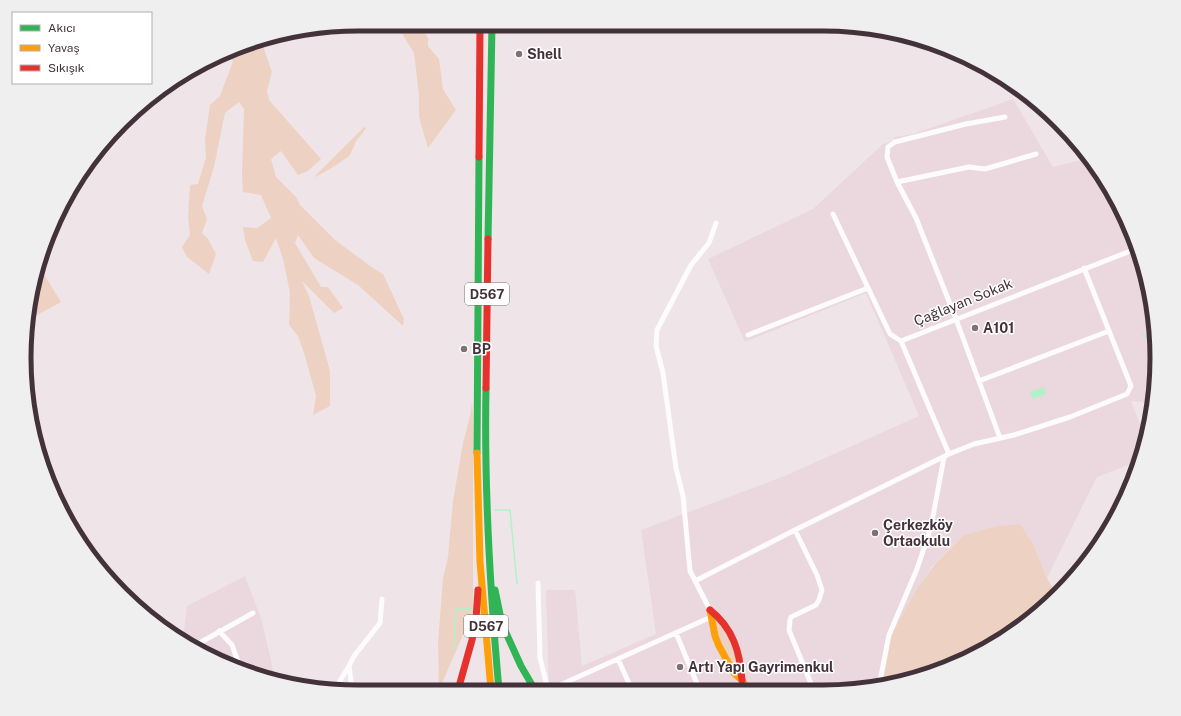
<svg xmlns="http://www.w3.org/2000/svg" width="1181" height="716" font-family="'Public Sans',sans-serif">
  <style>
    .residential { fill: #ead8de }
    .green { fill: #edd2c3 }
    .water { fill: #b1f1c8 }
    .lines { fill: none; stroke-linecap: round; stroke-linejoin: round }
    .stream { stroke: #b1f1c8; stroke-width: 1.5 }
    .street { stroke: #fdfbfc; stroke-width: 5 }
    .fast { stroke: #30b455; stroke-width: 7 }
    .slow { stroke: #ff9f0a; stroke-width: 7 }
    .jam { stroke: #e5322d; stroke-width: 7 }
    .poi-dot { fill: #807177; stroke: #fff; stroke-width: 1.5 }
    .labels { text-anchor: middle; stroke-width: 3; stroke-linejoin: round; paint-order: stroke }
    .shield { fill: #fff; stroke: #7c7075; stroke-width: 1 }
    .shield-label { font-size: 13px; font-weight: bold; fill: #44323a }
    .poi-label { font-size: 14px; font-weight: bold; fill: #44323a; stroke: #fff; text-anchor: start }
    .street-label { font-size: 14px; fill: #44323a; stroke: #fff }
    .rim { fill: none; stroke: #44323a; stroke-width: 5 }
  </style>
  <rect width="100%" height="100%" fill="#efe5e8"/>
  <path class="residential" d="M1013 99 1053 167 1089 158 1112 191 1139 250 1154 314 1156 380 1153 403 1131 401 1146 440 1139 461 1097 477 1047 578 1034 546 964 535 932 566 891 635 883 685 845 691 549 690 546 590H575L582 666 656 634 641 530 787 475 919 416 866 293 745 342 708 259 813 209 883 144 894 140V137L913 134Z
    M245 576 262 621 275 679 230 667 183 639 187 606Z"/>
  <path class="green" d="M396 24H419L428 38V46L439 59 443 89 456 110 428 148 419 117V96L414 53Z
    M261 40 272 72 267 91 269 100 321 159 308 171 298 175 281 151 271 159 276 177 296 197 300 205 335 240 373 268 383 274 404 319 403 326 358 285 314 258 298 235 295 243 321 287H328L343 308 334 313 302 281 309 296 330 371V406L313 415 316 396 305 356 298 336 289 325 290 293 283 259 276 238 263 262 253 261 245 240 243 227 257 228 271 218 261 195 243 192 242 175 244 109 239 102 225 113 214 167 202 206 207 219 202 233 208 239 216 254 209 274 187 257 182 247 190 235 188 217 190 185 198 184 206 157 205 139 210 105 220 96 233 61 227 54 251 42Z
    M364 127 366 128C363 133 359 137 356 141 354 146 352 151 349 156 346 159 318 177 314 177Z
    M39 266 61 302 30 319Z
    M472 402 473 418V612L439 690 438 643 443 578 448 557 453 501 463 443 470 416Z
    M1020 524 1034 546 1047 578 1057 595 1043 609 990 647 910 681 883 685 891 635 917 589 935 564 964 535 998 526Z
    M713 614 732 639 740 676 718 643Z"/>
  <path class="water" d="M1044 387 1046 394 1033 399 1030 392Z"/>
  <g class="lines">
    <path class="stream" d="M1143 335 1155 342
      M495 510H510L517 584
      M454 650 456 609H474"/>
    <path class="street" d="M897 182 969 167 985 169 1036 154
      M833 214 890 334 901 341
      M748 335 868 288
      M979 381 1109 331
      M1000 438 956 319 916 218 897 182 887 157 888 147 895 142 966 124 1005 117
      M949 454 901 341 1138 248
      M795 530 817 575 822 590 819 600 816 605 791 617 790 620 789 630 814 691
      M695 581 795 530 949 454 974 444 1014 435 1070 417 1127 394 1131 386 1084 268
      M538 583 540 658 548 690
      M710 610 690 571 683 496 676 468 663 373 656 346 657 330 691 265 709 243 716 223
      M219 631 232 645 241 670
      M676 633 700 691
      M194 646 253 613
      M618 659 632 690
      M349 666 352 689
      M879 686 889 635 917 569 931 527 944 457
      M335 689 349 666 354 656 380 623 382 599
      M549 690 711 617"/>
    <path class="fast" d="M488 239 492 25
      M486 388C484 489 490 590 499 690
      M477 453 479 157
      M495 590 502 624 521 666 535 690"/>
    <path class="slow" d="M477 453 480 562 491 690
      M710 610 715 636 719 646 734 673 742 680 748 691"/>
    <path class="jam" d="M479 157 480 25
      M486 388 488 239
      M710 610C733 628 740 652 742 680
      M458 690 472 640 476 619 478 590"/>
  </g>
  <g class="poi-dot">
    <circle cx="519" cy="54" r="4"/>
    <circle cx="975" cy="328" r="4"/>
    <circle cx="464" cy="349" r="4"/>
    <circle cx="875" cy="533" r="4"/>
    <circle cx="680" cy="667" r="4"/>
  </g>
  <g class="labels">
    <g class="shield">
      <rect x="465" y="283" width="44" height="22" rx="3"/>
      <rect x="464" y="615" width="44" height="22" rx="3"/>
    </g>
    <g class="shield-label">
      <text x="487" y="299">D567</text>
      <text x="486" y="631">D567</text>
    </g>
    <g class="poi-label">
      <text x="527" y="59">Shell</text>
      <text x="983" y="333">A101</text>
      <text x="472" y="354">BP</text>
      <text x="883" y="530">Çerkezköy<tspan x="883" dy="16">Ortaokulu</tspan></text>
      <text x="688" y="672">Artı Yapı Gayrimenkul</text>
    </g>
    <g class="street-label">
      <text transform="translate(963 302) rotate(-22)" y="5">Çağlayan Sokak</text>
    </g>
  </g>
  <path d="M0 0H1181V716H0ZM358 31H823A327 327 0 0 1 1150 358V358A327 327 0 0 1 823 685H358A327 327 0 0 1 31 358V358A327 327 0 0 1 358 31Z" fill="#f0efef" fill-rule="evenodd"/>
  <path class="rim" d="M358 31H823A327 327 0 0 1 1150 358V358A327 327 0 0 1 823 685H358A327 327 0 0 1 31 358V358A327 327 0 0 1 358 31Z"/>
  <rect x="12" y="12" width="140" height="72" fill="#ffffff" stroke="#b4adb0"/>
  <rect x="20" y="25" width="20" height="6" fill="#30b455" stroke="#b4adb0"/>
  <text x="48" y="32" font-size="12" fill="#44323a">Akıcı</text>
  <rect x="20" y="45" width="20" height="6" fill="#ff9f0a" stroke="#b4adb0"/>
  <text x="48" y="52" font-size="12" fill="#44323a">Yavaş</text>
  <rect x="20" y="65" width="20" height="6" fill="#e5322d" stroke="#b4adb0"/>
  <text x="48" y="72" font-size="12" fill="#44323a">Sıkışık</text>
</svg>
